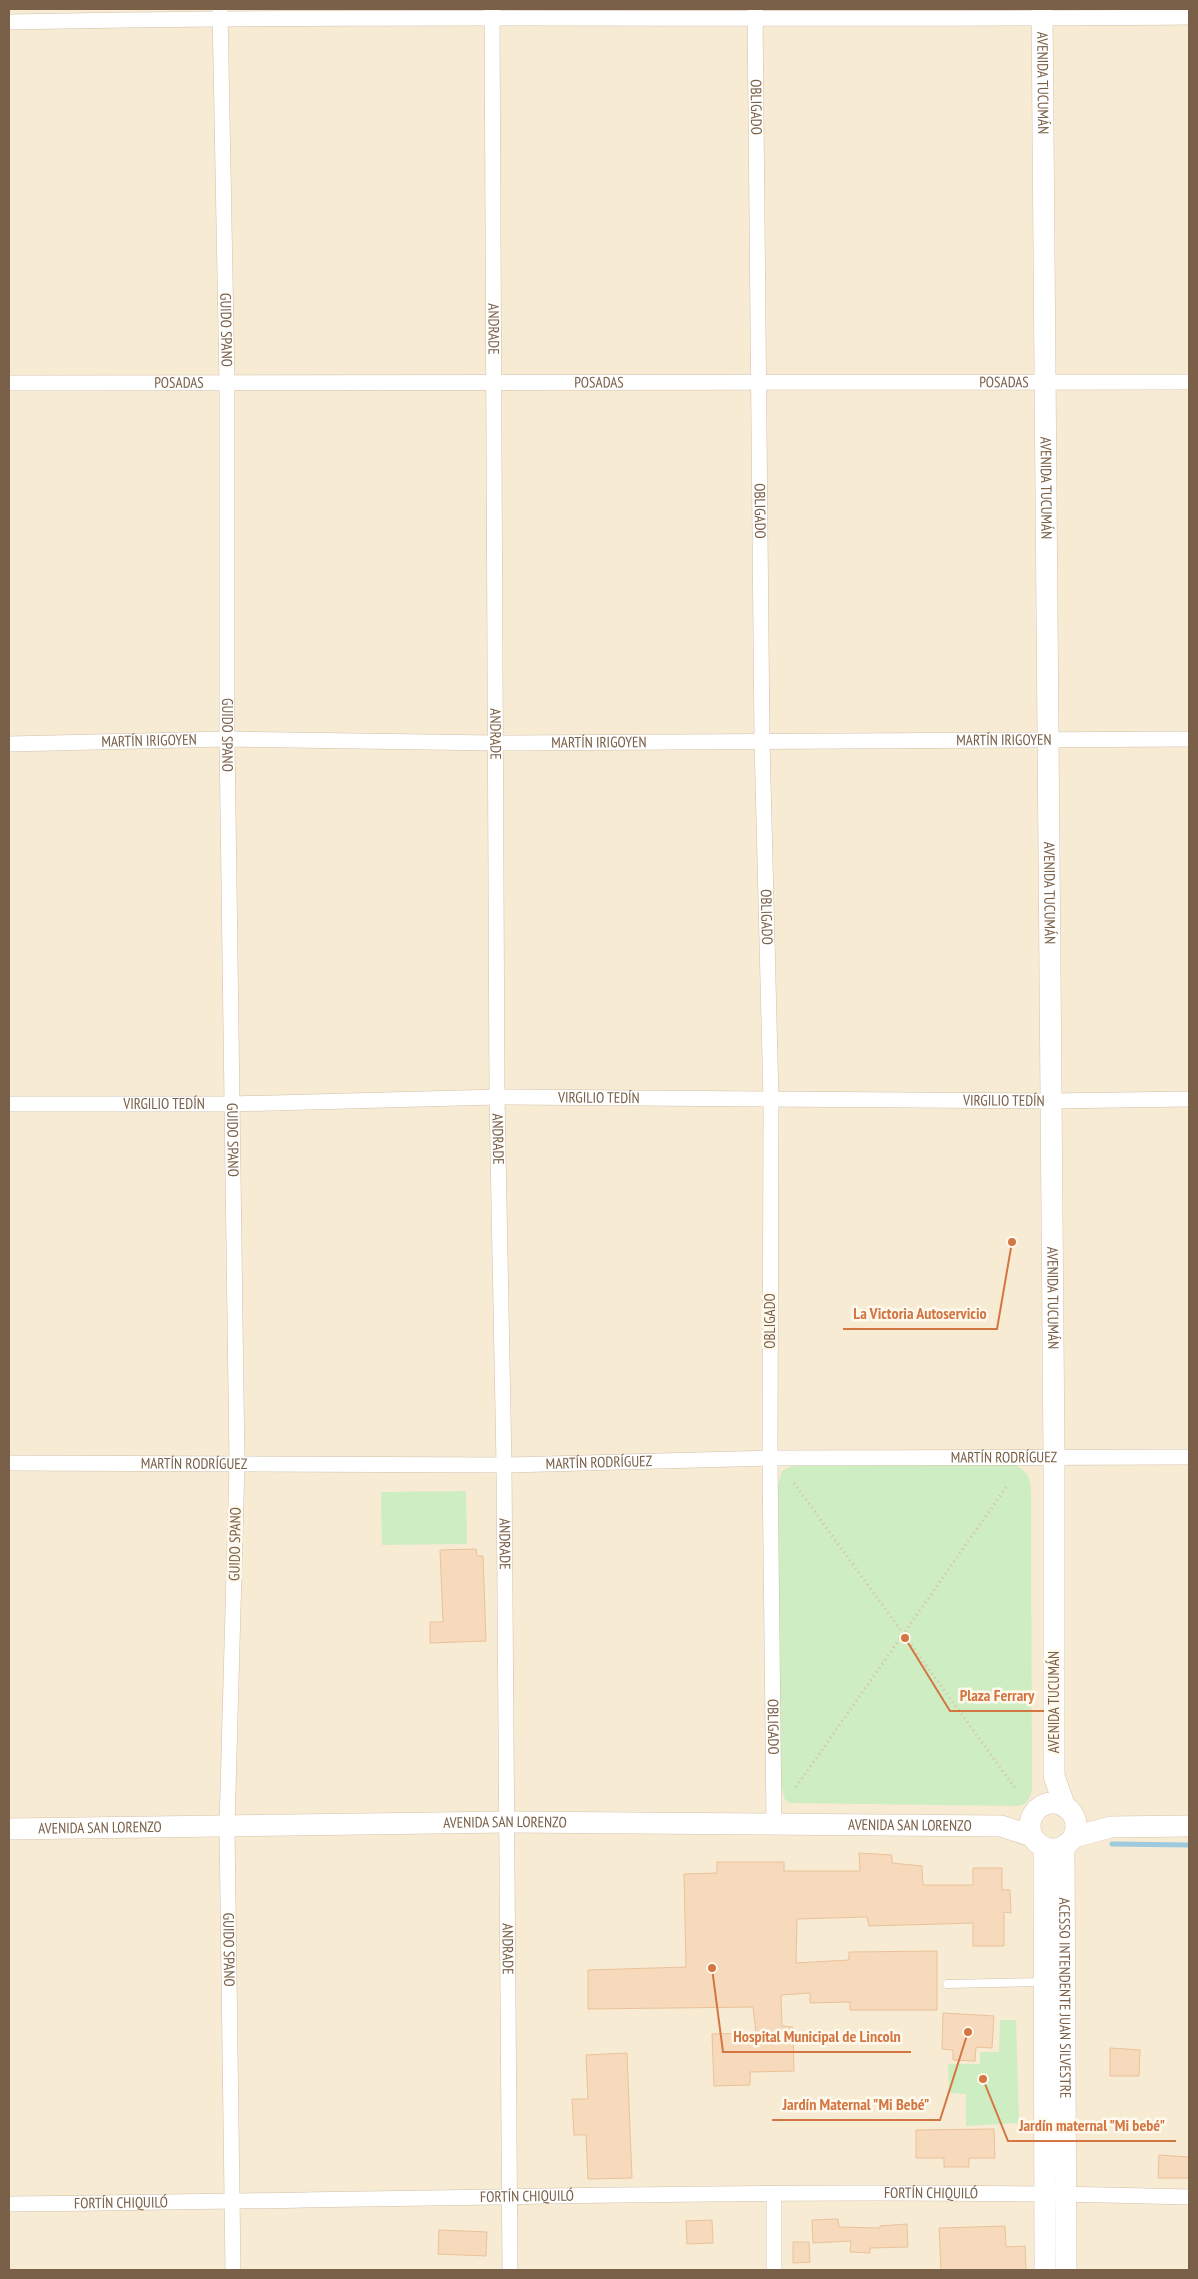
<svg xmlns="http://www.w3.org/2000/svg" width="1198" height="2279" font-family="'PT Sans Narrow',sans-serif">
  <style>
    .residential { fill: #f7ebd3 }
    .green { fill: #cfedc2 }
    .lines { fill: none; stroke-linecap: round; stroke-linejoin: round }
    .stream { stroke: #9dcbdd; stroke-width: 5 }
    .building { fill: #f6dabb; stroke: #eac29a }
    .lane-casing { stroke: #d1c0aa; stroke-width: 9 }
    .street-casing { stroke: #d1c0aa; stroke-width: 16 }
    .secondary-casing { stroke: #d7c3aa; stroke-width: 22 }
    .path { stroke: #dcbd9d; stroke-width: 3; stroke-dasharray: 1 4; stroke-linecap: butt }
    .lane { stroke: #fff; stroke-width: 8 }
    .street { stroke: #fff; stroke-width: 15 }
    .secondary { stroke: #fff; stroke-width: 21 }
    .labels { text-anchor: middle; stroke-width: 5; stroke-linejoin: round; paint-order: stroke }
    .street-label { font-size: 15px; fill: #7a6048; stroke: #fffaee }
    .leader { fill: none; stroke: #d47643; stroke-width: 2 }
    .callout-dot { fill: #d47643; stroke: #fffaee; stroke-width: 2 }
    .callout-label { font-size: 16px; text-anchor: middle; font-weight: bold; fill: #d47643; stroke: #fffaee; stroke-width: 5; stroke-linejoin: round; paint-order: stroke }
  </style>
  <rect width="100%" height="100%" fill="#fef8e6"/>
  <path class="residential" d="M9 9H1189V2270H9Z"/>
  <path class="green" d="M1008 1463C1025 1468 1030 1474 1031 1491L1032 1789C1029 1802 1026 1806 1013 1806L790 1803 785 1800 781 1785 778 1485 782 1471 796 1464Z
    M466 1491 467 1544 382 1545 381 1492Z
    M1000 2020H1016L1019 2123 966 2126V2094L949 2093 948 2064H980V2052H999Z"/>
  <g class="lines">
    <path class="stream" d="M1112 1844 1189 1845"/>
  </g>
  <path class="building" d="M476 1549 477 1556H483L486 1641 430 1643V1622H443L440 1550Z
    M859 1853 892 1855V1863L922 1866 923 1885H973V1868H1002V1890H1010L1011 1913 1004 1912V1946H973V1923L869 1926 867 1917 797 1919 796 1963 849 1960V1952L937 1951V2010H850V2002L810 2003V1993L781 1995 782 2026 793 2027 794 2071 750 2072V2085L714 2086 712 2034 756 2033 753 2007 588 2009V1970L686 1967 684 1874 717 1873V1862H784V1871H860Z
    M943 2013 994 2016 992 2048 976 2047 975 2061 953 2060V2050L942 2049Z
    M1110 2048 1140 2050 1139 2076H1110Z
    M627 2053 632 2178 588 2179 586 2135H574L572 2099H588L586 2055Z
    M994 2129 995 2158H969V2167H944V2158H916V2130Z
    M1159 2155 1189 2157V2178H1158Z
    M838 2219 839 2227 880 2228V2226L907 2224 908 2247 870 2248V2253L850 2252 851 2241 813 2243 812 2220Z
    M712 2220 713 2243 687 2244 686 2221Z
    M1005 2226 1006 2247 1025 2246 1026 2270H941L939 2228Z
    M439 2230 487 2232 486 2256 438 2254Z
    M793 2242H809L810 2262 793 2263Z"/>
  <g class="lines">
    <g class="lane-casing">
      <path id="lane" d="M947 1984 1042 1982"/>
    </g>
    <g class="street-casing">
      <g id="street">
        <path id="s1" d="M220 9 227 383V739L237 1464 227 1827 233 2270"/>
        <path id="s2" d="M492 9 497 1097 504 1465 510 2270"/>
        <path id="s3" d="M755 9 762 741 771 1100 770 1458 774 1824"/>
        <path d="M9 22C402 14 796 21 1189 17"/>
        <path id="s4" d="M9 383 1189 382"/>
        <path id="s5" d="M9 744 227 739 495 743 1189 739"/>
        <path id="s6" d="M9 1104H232L497 1097 1051 1101 1189 1099"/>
        <path id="s7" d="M9 1463 504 1465 770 1458 1189 1457"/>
        <path d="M774 2195V2270"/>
        <path id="s8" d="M9 2204C402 2201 796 2186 1189 2197"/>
      </g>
    </g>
    <g class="secondary-casing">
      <g id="secondary">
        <path id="s9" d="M1042 9 1054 1456V1776L1065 1807"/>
        <circle cx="1053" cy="1826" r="23"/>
        <path id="s10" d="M9 1829 507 1822 1001 1826 1032 1836"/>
        <path d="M1074 1837 1111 1827 1189 1826"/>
        <path id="s11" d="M1064 1846 1066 2270"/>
        <path d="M1044 1848 1045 2270"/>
      </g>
    </g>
    <path class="path" d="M794 1483 1015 1788
      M796 1787 1007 1486"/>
    <use href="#lane" class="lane"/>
    <use href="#street" class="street"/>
    <use href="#secondary" class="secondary"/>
  </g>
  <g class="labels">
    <g class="street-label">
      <text dy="5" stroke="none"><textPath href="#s9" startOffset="74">AVENIDA TUCUMÁN</textPath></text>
      <text dy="5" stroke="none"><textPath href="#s3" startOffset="98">OBLIGADO</textPath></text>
      <text dy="5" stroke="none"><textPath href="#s1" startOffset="321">GUIDO SPANO</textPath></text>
      <text dy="5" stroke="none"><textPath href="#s2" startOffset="320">ANDRADE</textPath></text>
      <text dy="5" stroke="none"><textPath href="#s4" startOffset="170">POSADAS</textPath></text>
      <text dy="5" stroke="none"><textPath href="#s4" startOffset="590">POSADAS</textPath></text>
      <text dy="5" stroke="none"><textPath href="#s4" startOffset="995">POSADAS</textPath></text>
      <text dy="5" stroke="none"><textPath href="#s9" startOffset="479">AVENIDA TUCUMÁN</textPath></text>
      <text dy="5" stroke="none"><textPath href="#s3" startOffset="502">OBLIGADO</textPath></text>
      <text dy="5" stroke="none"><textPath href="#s1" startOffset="726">GUIDO SPANO</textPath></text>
      <text dy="5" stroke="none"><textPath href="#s2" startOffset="725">ANDRADE</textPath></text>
      <text dy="5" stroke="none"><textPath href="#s5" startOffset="995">MARTÍN IRIGOYEN</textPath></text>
      <text dy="5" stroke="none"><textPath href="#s5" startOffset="140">MARTÍN IRIGOYEN</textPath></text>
      <text dy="5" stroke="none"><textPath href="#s5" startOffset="590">MARTÍN IRIGOYEN</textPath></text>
      <text dy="5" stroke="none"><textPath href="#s9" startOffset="884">AVENIDA TUCUMÁN</textPath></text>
      <text dy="5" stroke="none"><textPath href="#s3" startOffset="908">OBLIGADO</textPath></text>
      <text dy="5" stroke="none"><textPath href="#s6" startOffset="590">VIRGILIO TEDÍN</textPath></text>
      <text dy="5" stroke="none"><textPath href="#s6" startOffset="995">VIRGILIO TEDÍN</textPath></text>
      <text dy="5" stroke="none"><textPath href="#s6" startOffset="155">VIRGILIO TEDÍN</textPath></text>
      <text dy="5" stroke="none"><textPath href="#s1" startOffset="1131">GUIDO SPANO</textPath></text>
      <text dy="5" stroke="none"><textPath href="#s2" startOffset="1130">ANDRADE</textPath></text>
      <text dy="5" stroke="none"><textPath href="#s9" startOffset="1289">AVENIDA TUCUMÁN</textPath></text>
      <text transform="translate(770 1321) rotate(-90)" y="5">OBLIGADO</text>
      <text dy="5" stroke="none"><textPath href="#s7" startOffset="995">MARTÍN RODRÍGUEZ</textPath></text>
      <text dy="5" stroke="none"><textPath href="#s7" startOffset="590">MARTÍN RODRÍGUEZ</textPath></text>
      <text dy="5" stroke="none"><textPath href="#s7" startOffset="185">MARTÍN RODRÍGUEZ</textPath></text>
      <text transform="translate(235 1544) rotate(-89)" y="5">GUIDO SPANO</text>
      <text dy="5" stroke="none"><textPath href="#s2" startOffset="1535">ANDRADE</textPath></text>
      <text transform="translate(1054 1702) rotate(-90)" y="5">AVENIDA TUCUMÁN</text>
      <text dy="5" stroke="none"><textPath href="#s3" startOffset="1718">OBLIGADO</textPath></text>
      <text dy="5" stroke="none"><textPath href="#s10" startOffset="496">AVENIDA SAN LORENZO</textPath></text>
      <text dy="5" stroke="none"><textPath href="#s10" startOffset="901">AVENIDA SAN LORENZO</textPath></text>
      <text dy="5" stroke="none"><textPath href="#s10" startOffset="91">AVENIDA SAN LORENZO</textPath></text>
      <text dy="5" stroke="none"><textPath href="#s1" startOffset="1941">GUIDO SPANO</textPath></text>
      <text dy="5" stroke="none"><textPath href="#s2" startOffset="1940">ANDRADE</textPath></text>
      <text dy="5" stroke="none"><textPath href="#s11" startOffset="152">ACESSO INTENDENTE JUAN SILVESTRE</textPath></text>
      <text dy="5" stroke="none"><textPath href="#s8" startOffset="922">FORTÍN CHIQUILÓ</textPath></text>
      <text dy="5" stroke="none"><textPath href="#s8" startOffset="518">FORTÍN CHIQUILÓ</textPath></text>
      <text dy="5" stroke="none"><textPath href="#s8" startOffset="112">FORTÍN CHIQUILÓ</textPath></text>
    </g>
  </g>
  <path class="leader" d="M1012 1242L997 1329H843M905 1638L950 1711H1044M712 1968L723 2052H911M968 2032L940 2120H772M983 2079L1008 2141H1176"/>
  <g class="callout-dot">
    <circle cx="1012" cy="1242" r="5"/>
    <circle cx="905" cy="1638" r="5"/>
    <circle cx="712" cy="1968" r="5"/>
    <circle cx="968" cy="2032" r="5"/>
    <circle cx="983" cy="2079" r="5"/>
  </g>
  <g class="callout-label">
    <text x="920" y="1319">La Victoria Autoservicio</text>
    <text x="997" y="1701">Plaza Ferrary</text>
    <text x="817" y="2042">Hospital Municipal de Lincoln</text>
    <text x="856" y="2110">Jardín Maternal "Mi Bebé"</text>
    <text x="1092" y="2131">Jardín maternal "Mi bebé"</text>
  </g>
  <rect width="1198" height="2279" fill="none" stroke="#7a6048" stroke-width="20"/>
</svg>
